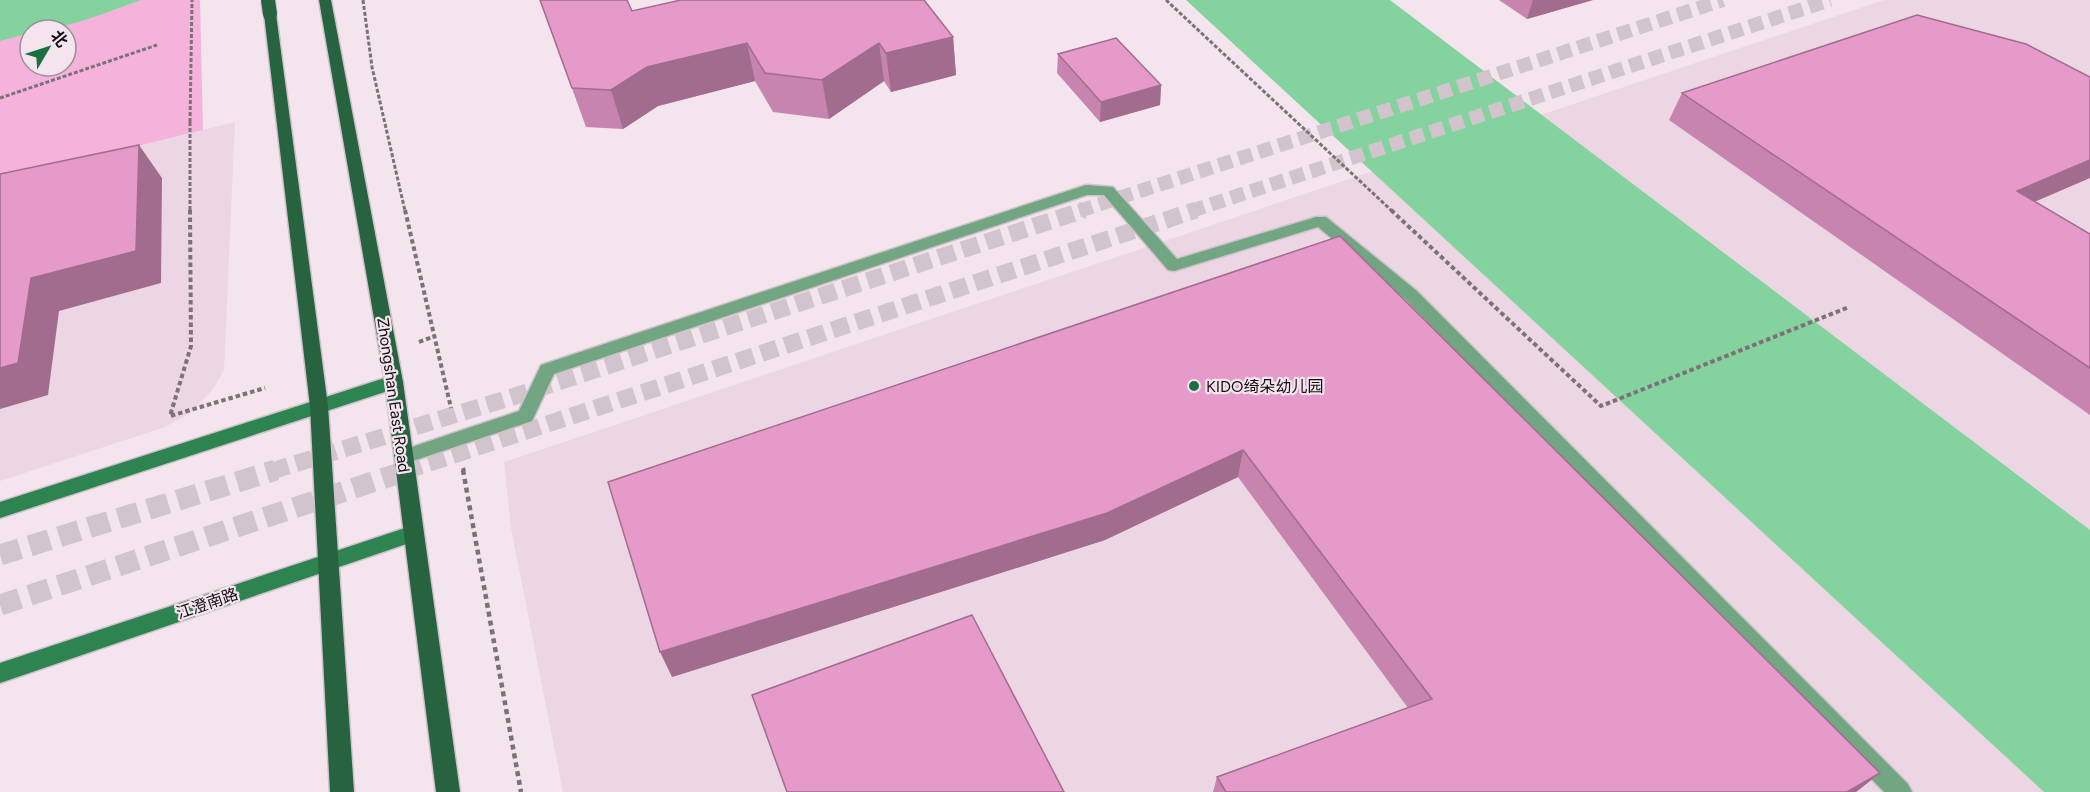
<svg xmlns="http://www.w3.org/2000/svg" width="2090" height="792" font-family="Figtree,'Noto Sans SC',sans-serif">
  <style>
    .built { fill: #ecd6e3 }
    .green { fill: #f5b3dc; fill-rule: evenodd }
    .water { fill: #84d39f }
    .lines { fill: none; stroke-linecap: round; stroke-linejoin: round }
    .secondary-tunnel-far2 { stroke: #d1c4cc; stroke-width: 14; stroke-dasharray: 14 7; stroke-linecap: butt }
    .secondary-tunnel-far1 { stroke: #d1c4cc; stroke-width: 17; stroke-dasharray: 17 8; stroke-linecap: butt }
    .secondary-tunnel { stroke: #d1c4cc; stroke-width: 21; stroke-dasharray: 21 10; stroke-linecap: butt }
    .lane-casing { stroke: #cfc2ca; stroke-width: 3 }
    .secondary-casing { stroke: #cfc2ca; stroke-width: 3 }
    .primary-casing { stroke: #cfc2ca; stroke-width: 3 }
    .path-far2 { stroke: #7b7177; stroke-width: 3; stroke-dasharray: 4 2; stroke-linecap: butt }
    .path-far1 { stroke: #7b7177; stroke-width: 4; stroke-dasharray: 4.5 3; stroke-linecap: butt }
    .path { stroke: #7b7177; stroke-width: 4.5; stroke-dasharray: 5 4; stroke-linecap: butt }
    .lane { fill: #72a683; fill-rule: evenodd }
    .secondary { fill: #2d8451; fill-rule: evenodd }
    .primary { fill: #28633f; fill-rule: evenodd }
    .primary-bridge-casing { stroke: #cfc2ca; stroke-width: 16; stroke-linecap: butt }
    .path-bridge { stroke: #7b7177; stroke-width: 3; stroke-dasharray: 4 2; stroke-linecap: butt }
    .primary-bridge { stroke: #28633f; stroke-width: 14 }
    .wall { fill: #c684ae }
    .shaded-wall { fill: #a16c8d }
    .building { fill: #e69aca; stroke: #a16c8d; stroke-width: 1.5 }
    .poi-dot { fill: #1b6f40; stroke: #f3e4ed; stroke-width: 2 }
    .labels { text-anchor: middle; stroke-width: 4.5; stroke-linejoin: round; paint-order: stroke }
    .poi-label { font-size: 16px; fill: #130f11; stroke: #f3e4ed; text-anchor: start }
    .street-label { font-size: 16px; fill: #130f11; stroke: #f3e4ed }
  </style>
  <rect width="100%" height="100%" fill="#f3e4ed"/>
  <path class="built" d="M1884 0H2090V792H563L511 528 504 462Z
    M235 122 224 370 214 388 189 414 165 427 0 481V180Z"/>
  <path class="green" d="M0 0H200L203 130 0 180ZM30 30H66V66H30Z"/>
  <path class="water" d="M0 0H141C106 12 67 30 30 30V33L0 41Z
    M1186 0H1390L2090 530V792H2044Z"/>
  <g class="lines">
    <path class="secondary-tunnel-far2" d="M1079 211 1723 0
      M1191 211 1830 0"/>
    <path class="secondary-tunnel-far1" d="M272 471 509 398 1084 210
      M405 471 1196 210"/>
    <path class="secondary-tunnel" d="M0 555 276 470
      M0 605 409 470"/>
    <g class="lane-casing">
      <path id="lane" d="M1086 185 1113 187 1177 259 1316 217H1326L1417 291 1908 784 1912 792H1884L1405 299 1318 227 1174 271 1168 270 1104 195H1087L554 374 532 421 404 464 397 462 395 457 397 452 519 411 541 365Z"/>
    </g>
    <g class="secondary-casing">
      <path id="secondary" d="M394 375 400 377 403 382 400 387 0 518V502Z
        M414 525 421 527 424 533 421 539 0 683V663Z"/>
    </g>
    <g class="primary-casing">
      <path id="primary" d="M319 0H331L403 382 460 792H436L385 382Z
        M270 10 276 14 328 406 354 792H330L310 406 264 14Z"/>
    </g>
    <path class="path-far2" d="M363 0 372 67 405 211
      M1166 0 1392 211
      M0 98 157 45
      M190 122V211"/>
    <path class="path-far1" d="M190 210 191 346 170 416 265 388
      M405 210 451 408
      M1391 210 1601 406 1849 307
      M419 342 435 336
      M463 468 464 471"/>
    <path class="path" d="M463 470 521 792"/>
    <use href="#lane" class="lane"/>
    <use href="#secondary" class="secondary"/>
    <use href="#primary" class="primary"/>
    <g class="primary-bridge-casing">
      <path id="primary-bridge" d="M268 0 270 14"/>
    </g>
    <path class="path-bridge" d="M190 122 192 0"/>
    <use href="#primary-bridge" class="primary-bridge"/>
  </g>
  <path class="wall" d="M540 0 632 11 953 37 956 75 891 92 884 81 829 119 773 112 755 81 658 106 623 129 586 127Z
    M1499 0H1593L1527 19Z
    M1058 54 1161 85 1160 105 1100 122 1057 73Z
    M1682 93 2035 202 2090 234V415L1669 120Z
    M1340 236 1880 773 1856 792H1213L1217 777 1408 708 1238 477 1105 540 672 677Z"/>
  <path class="shaded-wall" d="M1533 0H1593L1527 19Z
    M953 37 956 75 891 92 886 53Z
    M747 43 755 81 658 106 623 129 611 90 647 67Z
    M879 43 884 81 829 119 822 80Z
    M1161 85 1160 105 1100 122 1101 102Z
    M139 145 162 178 161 283 59 311 48 395 0 409V368L31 278Z
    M2090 160V178L1995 219 2017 191Z
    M1243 450 1238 477 1105 540 672 677 660 652Z
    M1880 773 1856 792H1847Z"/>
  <path class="building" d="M540 0H627L632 11 681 0H924L953 37 886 53 879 43 822 80 765 73 747 43 647 67 611 90 572 88Z
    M1917 15 2026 44 2090 77V160L2017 191 2090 234V368L1682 93Z
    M1116 38 1161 85 1101 102 1058 54Z
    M139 145 136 251 31 278 18 363 0 368V174Z
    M1340 236 1880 773 1847 792H1226L1217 777 1432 699 1243 450 1107 513 660 652 608 482Z
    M972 615 1064 792H787L752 695Z"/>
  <circle class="poi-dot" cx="1194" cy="386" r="6"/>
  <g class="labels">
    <g class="poi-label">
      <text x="1206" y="392">KIDO绮朵幼儿园</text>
    </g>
    <g class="street-label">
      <text transform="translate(394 395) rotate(82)" y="6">Zhongshan East Road</text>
      <text transform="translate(207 603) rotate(-19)" y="6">江澄南路</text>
    </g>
  </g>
  <g transform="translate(48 48) rotate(51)"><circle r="28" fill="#f3e4ed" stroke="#998f95" stroke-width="1.5"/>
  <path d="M0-4.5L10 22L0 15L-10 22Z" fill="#1b6f40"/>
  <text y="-9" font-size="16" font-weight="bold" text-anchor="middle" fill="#130f11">北</text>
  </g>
</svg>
